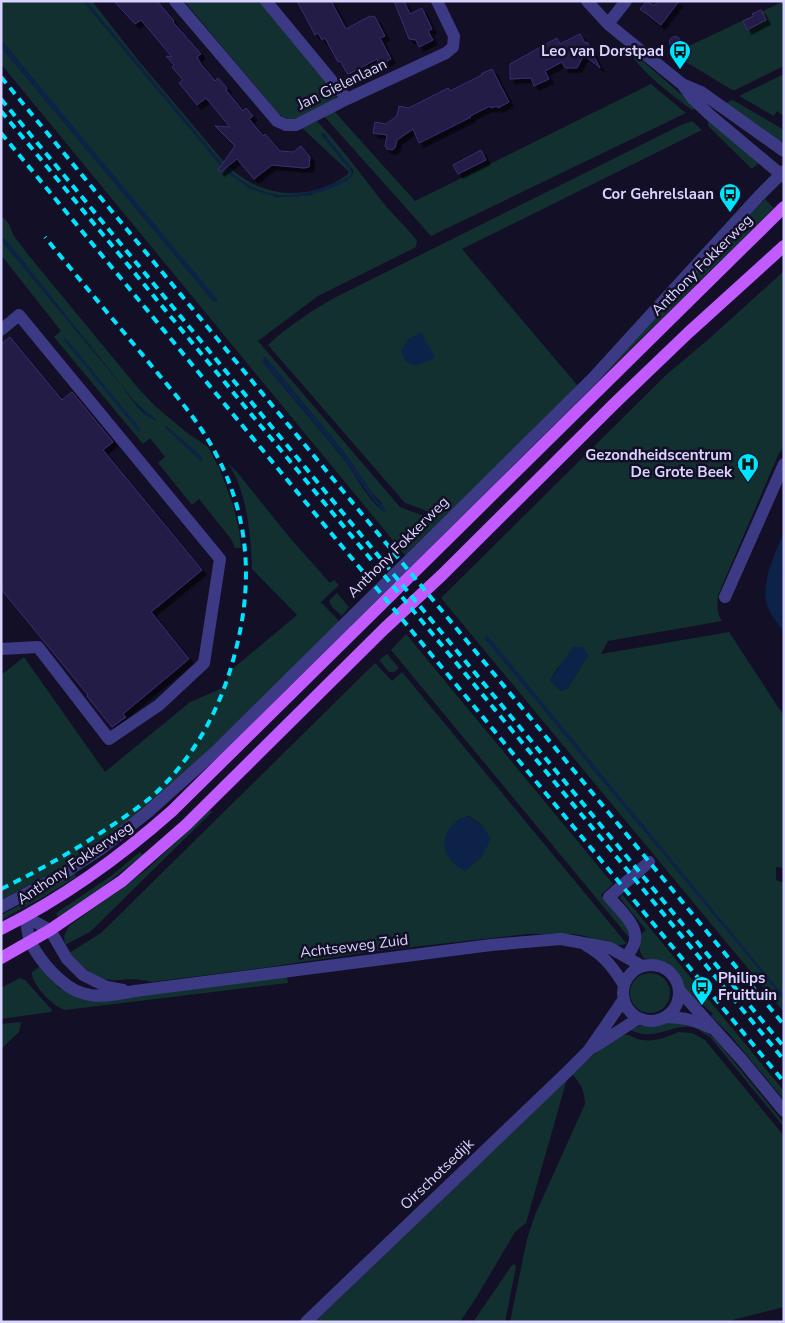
<svg xmlns="http://www.w3.org/2000/svg" width="785" height="1323" font-family="'Nunito Sans',sans-serif">
  <style>
    .green { fill: #12302f; fill-rule: evenodd }
    .water { fill: #0c2248 }
    .building { fill: #241b47; stroke: #3b2d73; filter: url(#shadow) }
    .lines { fill: none; stroke-linecap: round; stroke-linejoin: round }
    .minor { stroke: #3d3a85; stroke-width: 12 }
    .major { stroke: #c25bff; stroke-width: 12 }
    .rail { stroke: #00e5ff; stroke-width: 4; stroke-dasharray: 8 6; stroke-linecap: butt }
    .labels { text-anchor: middle; stroke-width: 5; stroke-linejoin: round; paint-order: stroke }
    .poi-label { font-size: 15px; font-weight: bold; fill: #d9d4ff; stroke: #130f26; text-anchor: end }
    .street-label { font-size: 15px; fill: #d9d4ff; stroke: #130f26 }
  </style>
  <defs>
    <filter id="shadow"><feDropShadow dx="4.5" dy="4.5" stdDeviation="0" flood-color="#0009"/></filter>
  </defs>
  <rect width="100%" height="100%" fill="#130f26"/>
  <path class="green" d="M1 1H83L222 167 249 188 277 197 311 195 347 180 353 175V170L323 133H321L351 171 352 174 349 177C302 200 264 206 224 166L86 1H92L138 60 225 163C259 198 306 203 347 175L349 172 347 170 302 128 317 121C340 146 360 173 381 200 392 214 406 226 417 241L416 247 318 296 258 341 400 507 427 517 430 514 427 511 405 503 268 345C288 326 310 312 334 298L681 125 692 121 702 130 462 249 578 386 405 555 1 64V47L214 302 217 301 1 40ZM265 357 344 452 372 493 381 502 384 512C366 498 356 475 342 457 316 425 288 393 262 361Z
    M184 1H259L337 94 334 101 295 120 287 119 279 114Z
    M784 1V66L735 90H732L686 62 674 53Z
    M631 51 697 108 692 110C674 96 639 71 630 52Z
    M784 74V116L777 111 774 116 739 96Z
    M651 84 686 113 431 236 324 116 334 111 415 201Z
    M733 100 784 130V138L780 142 724 103Z
    M708 121 760 162 752 169 710 128 708 125Z
    M765 199 774 208 583 396 614 360Z
    M1 218H4L9 224 14 236 30 257 138 388 155 406 186 432 208 447 220 470 233 505 239 530 241 548H235L231 539 199 499 192 505 158 463 165 457 150 438 143 444 54 337 61 331 1 255V240L123 387C131 399 142 416 156 420L135 402 5 239 1 240ZM166 426 202 457 201 461 165 427Z
    M784 271V447L779 453 719 593C717 603 716 612 722 621L608 641 601 654 729 632 784 716V868L776 867V880L784 883V1012L441 598 665 376 711 337ZM588 655 567 689 561 691 550 680 558 667Z
    M227 462 237 472 290 538 330 583 334 580 339 585 321 602 338 620 339 622 183 775 140 815 72 862 1 900V675L24 657 105 772 190 702 225 687 230 671 297 615 252 569C251 536 247 489 227 462Z
    M337 593 349 607 342 616 332 607 329 601Z
    M406 634 613 884 601 895 629 929 631 940 391 650Z
    M387 654 399 668 394 672H389L379 660Z
    M375 663 392 681 402 672 627 944 615 946 585 936 573 934H528L369 952 269 967 152 982C144 980 137 979 128 979 123 979 117 981 112 980 94 979 81 965 69 953L101 933ZM469 816 482 825V856L465 871 458 820Z
    M210 810 212 812 90 932 65 945 64 936 69 926 145 871Z
    M140 852 143 855 97 891 58 917 56 913 111 876Z
    M74 872 76 877 40 899 1 920V915L40 894Z
    M622 894 784 1091V1100L729 1034 711 1016 713 1014 702 1004 700 1006 683 987 679 976 671 966 662 962 643 958 640 951 638 937 646 930 620 898Z
    M40 966 59 988 81 999 287 977 288 983 65 1010C54 1008 30 983 32 972Z
    M630 993a20 20 0 1 1 40 0a20 20 0 1 1-40 0Z
    M20 978 25 980 52 1010 51 1012 1 1019V988Z
    M671 1021 694 1025 693 1027C668 1024 657 1042 630 1030L639 1026H654Z
    M21 1022 19 1032 1 1049V1024Z
    M696 1026 705 1031 716 1040 784 1123V1127L710 1037 695 1028Z
    M678 1032 692 1033 705 1040 784 1136V1307L725 1322H510L527 1239 535 1215 585 1104C584 1090 581 1084 572 1074L594 1054 622 1034C629 1034 632 1037 638 1039 652 1043 665 1038 678 1032Z
    M567 1079 526 1223 515 1232 476 1298 460 1322H315Z
    M515 1264 516 1267 505 1322H473L512 1265Z"/>
  <path class="water" d="M83 1H86L224 166C264 206 302 200 349 177L351 174V171L321 135V132L351 167 353 175C346 183 333 188 323 191 283 204 251 196 222 167Z
    M1 40 217 299V302H214L1 47Z
    M2 238 5 239 135 402 156 419 155 421C141 412 132 400 123 387L1 240Z
    M421 332 435 357C420 366 406 372 401 350L409 339Z
    M65 337 141 430 140 432 138 431 64 340Z
    M265 357 344 452 372 493 386 510 384 512C367 496 356 475 342 457 316 424 288 393 262 361Z
    M164 426H166L202 457 203 461H201Z
    M784 533V631C778 624 772 617 768 608 759 588 775 552 784 533Z
    M487 635 784 996V1000L484 638Z
    M573 647H583L588 655 567 689 561 691 550 680Z
    M468 816 482 825 491 839 482 856 465 871C436 857 438 826 468 816Z"/>
  <path class="building" d="M114 1H157L174 21 173 22 201 54 197 57 201 64 215 81 218 78 227 88 226 90 243 111 246 108 253 116 249 119 263 136 265 134 280 151 293 152 301 146 310 157 309 167 304 168 272 165 254 179 237 159 220 172 218 170 235 146 215 126 230 127 206 98 197 105 179 83 183 80 172 67 174 65 166 56 172 57 141 20 135 24Z
    M297 1H331L346 29 370 16 375 17 385 36 380 38 391 59 380 65 377 59 349 74 347 73 340 61 338 62 325 38 322 40 318 33 315 35Z
    M394 1H404L410 14 422 8 432 29 428 31 433 40 419 47 416 40 409 39Z
    M647 1 654 6 658 1H679L661 25 640 9Z
    M761 10 766 20 747 30 743 21 754 16 752 14Z
    M580 34 585 43 587 42 600 68 584 55 577 68H565L562 62 545 71 549 79 534 86 531 78 510 79V64L557 38 560 44Z
    M669.5 42a5.5 5.5 0 1 1 11 0a5.5 5.5 0 1 1-11 0Z
    M492 69 509 102 498 108 497 106 491 108 490 106 470 116 471 117 419 143 413 129 397 140 395 148 392 150 387 149 385 146 387 135 373 133 375 122 386 124 397 116 399 106 409 108 448 88 450 91 482 75 481 74Z
    M481 150 486 160 458 174 453 165Z
    M10 337 62 400 72 392 113 442 103 450 202 570 151 612 189 659 123 714 126 717 112 727 87 696 88 695 1 589V344Z"/>
  <g class="lines">
    <path class="minor" d="M175 1 277 121 286 125H296L347 99 446 53 453 47 454 36 437 1
      M266 1 347 99
      M587 1 608 24 682 84 693 99 710 115 784 177
      M608 24 626 1
      M682 84 701 92 784 151
      M1 330 19 315 220 559 204 663 159 705 109 739 38 647 1 649
      M725 597 784 464
      M1 907 61 875 101 849 148 812 214 753 593 378 759 196 784 171
      M26 917C27 925 27 936 31 943 40 961 62 987 82 993 100 999 118 994 135 991L491 945 561 939 610 948 642 966
      M26 917 50 930 67 959 83 975 107 987 123 990
      M587 946C604 955 614 969 624 985
      M626 956C649 933 624 915 609 897L649 862
      M623 993a28 28 0 1 1 56 0a28 28 0 1 1-56 0Z
      M679 990 742 1060 784 1111
      M666 1017C683 1017 696 1020 711 1028
      M594 1047 639 1018
      M306 1322 567 1072 589 1050 624 999"/>
    <path class="major" d="M1 929C63 898 120 857 172 811L784 207
      M1 958 50 930 122 881 186 825 384 629 442 575 615 403 688 333 784 246"/>
    <path class="rail" d="M1 77 784 1025
      M1 99 784 1047
      M1 111 784 1060
      M1 133 784 1082
      M1 889C36 872 70 853 102 832 123 818 145 804 162 787 199 749 222 704 235 653 253 585 250 519 217 456 199 420 171 390 146 359 112 318 78 278 45 237"/>
  </g>
  <defs>
    <g id="bus-pin" transform="scale(1.125)"><path d="M0 17L-7.5 6A9.5 9.5 0 1 1 7.5 6Z" fill="#00e5ff" stroke="#130f26"/><path d="M-5-6H5V4H4V6H2V4H-2V6H-4V4H-5ZM-3.5-4V0h7V-4ZM-3.5 1.2v1.5H-2V1.2ZM2 1.2v1.5H3.5V1.2Z" fill="#111"/></g>
    <g id="hospital-pin" transform="scale(1.125)"><path d="M0 17L-7.5 6A9.5 9.5 0 1 1 7.5 6Z" fill="#00e5ff" stroke="#130f26"/><path d="M-5-5h3v3.5h4V-5h3V5h-3V1.5h-4V5h-3Z" fill="#111"/></g>
  </defs>
  <g fill-rule="evenodd">
    <use href="#bus-pin" x="680" y="51"/>
    <use href="#bus-pin" x="730" y="194"/>
    <use href="#hospital-pin" x="748" y="464"/>
    <use href="#bus-pin" x="702" y="987"/>
  </g>
  <g class="labels">
    <g class="poi-label">
      <text x="664" y="56">Leo van Dorstpad</text>
      <text x="714" y="199">Cor Gehrelslaan</text>
      <text x="732" y="460">Gezondheidscentrum<tspan x="732" dy="17">De Grote Beek</tspan></text>
      <text x="718" y="983" text-anchor="start">Philips<tspan x="718" dy="17">Fruittuin</tspan></text>
    </g>
    <g class="street-label">
      <text transform="translate(342 84) rotate(-26)" y="5">Jan Gielenlaan</text>
      <text transform="translate(702 265) rotate(-45)" y="5">Anthony Fokkerweg</text>
      <text transform="translate(398 547) rotate(-45)" y="5">Anthony Fokkerweg</text>
      <text transform="translate(75 863) rotate(-34)" y="5">Anthony Fokkerweg</text>
      <text transform="translate(354 946) rotate(-7)" y="5">Achtseweg Zuid</text>
      <text transform="translate(437 1174) rotate(-44)" y="5">Oirschotsedijk</text>
    </g>
  </g>
  <rect width="785" height="1323" fill="none" stroke="#d9d4ff" stroke-width="5"/>
</svg>
